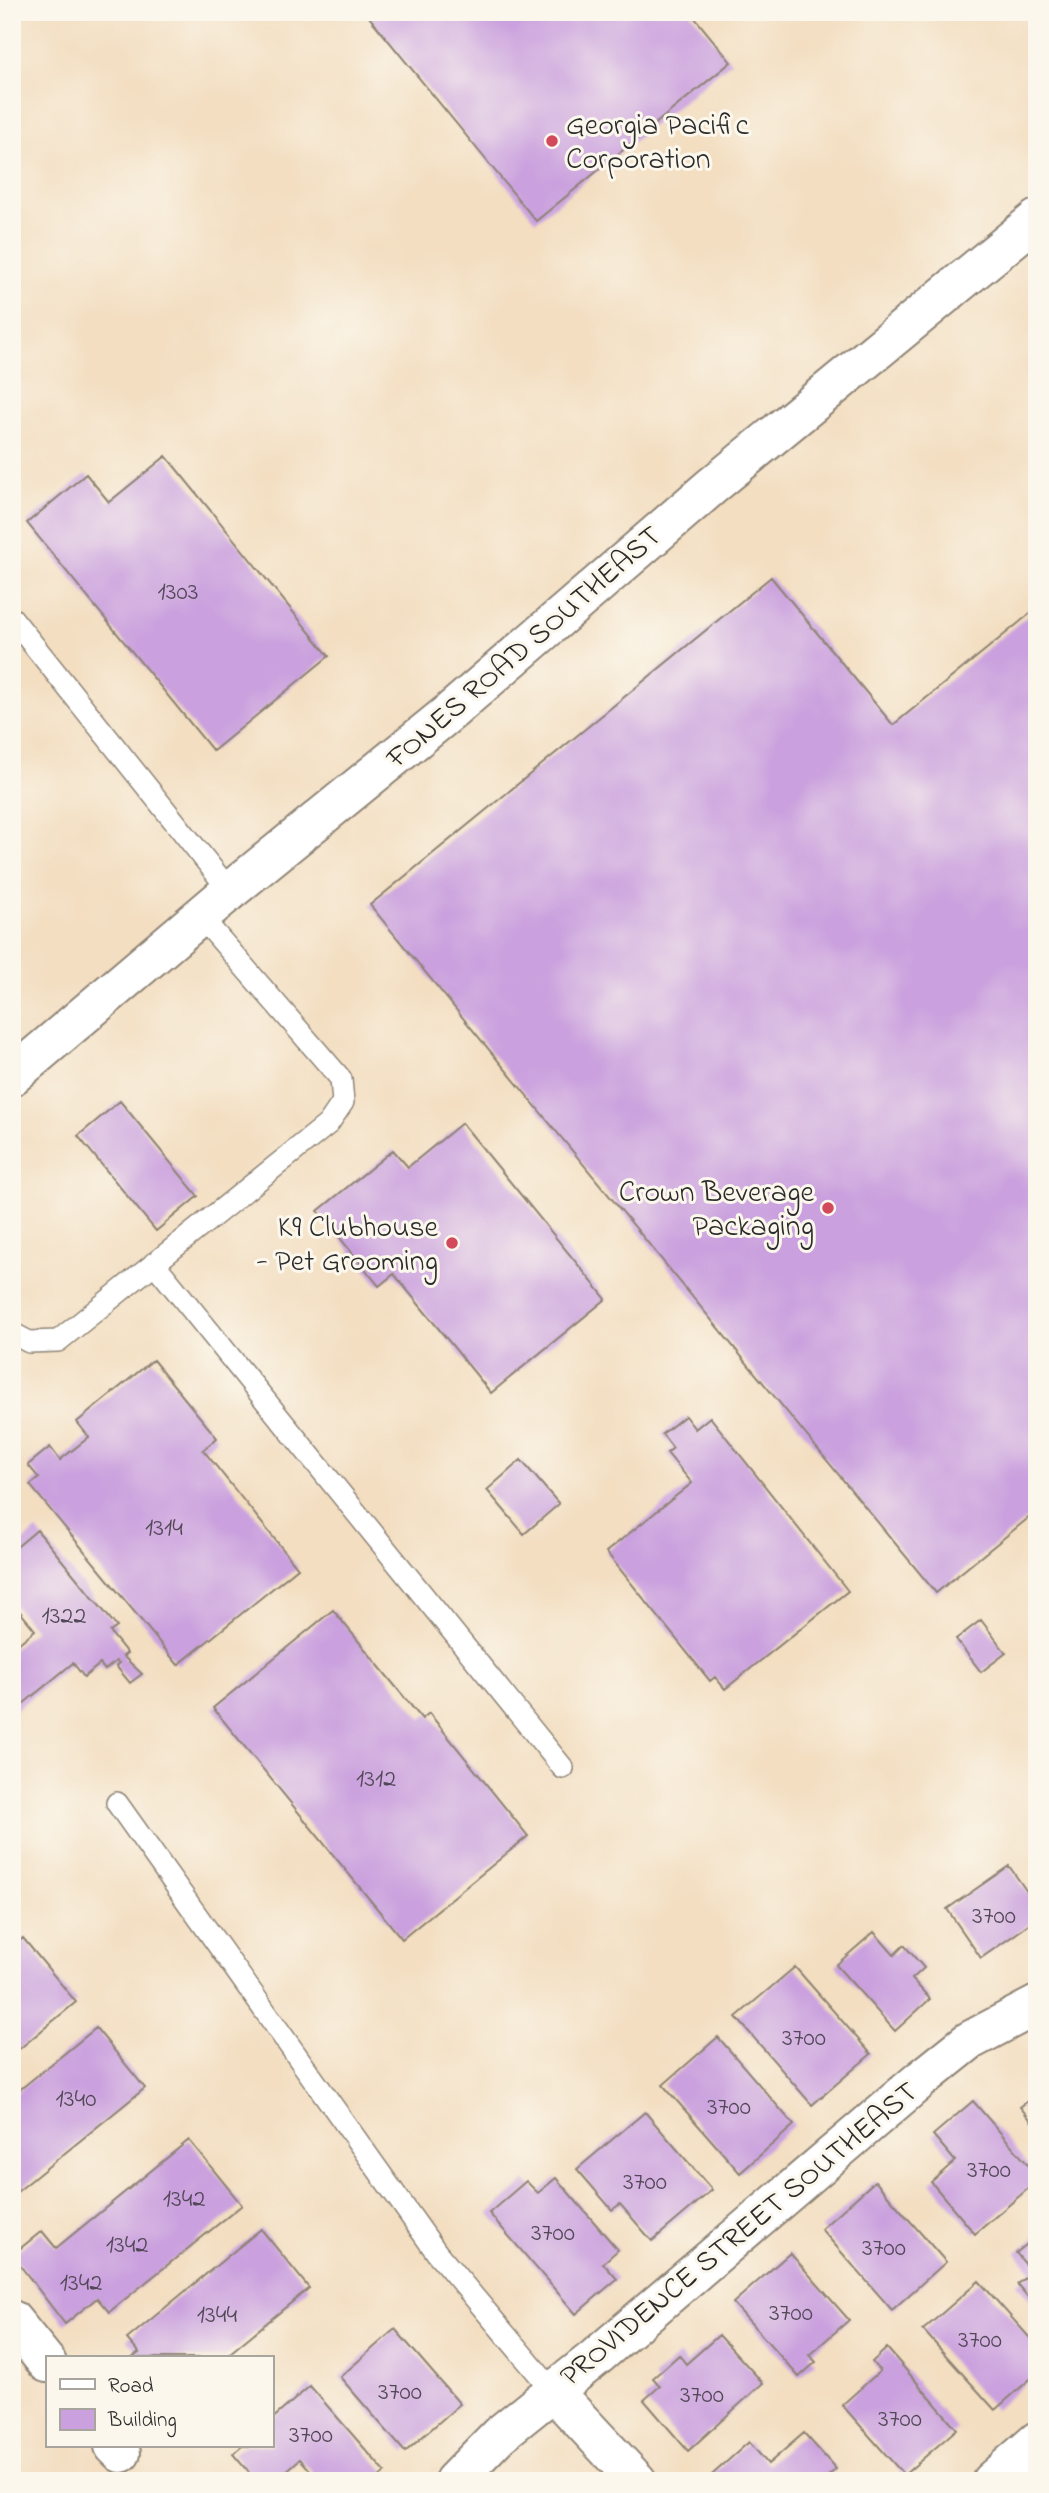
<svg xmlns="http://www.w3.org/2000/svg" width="1049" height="2493" font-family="'Indie Flower',sans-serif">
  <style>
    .building { fill: #caa1de }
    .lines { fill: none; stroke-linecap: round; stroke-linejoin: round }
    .service-casing { stroke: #8f8476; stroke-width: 24 }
    .minor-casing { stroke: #8f8476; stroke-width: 42 }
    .tertiary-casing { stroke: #8f8476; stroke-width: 42 }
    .service { stroke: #fff; stroke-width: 21 }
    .minor { stroke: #fff; stroke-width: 38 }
    .tertiary { stroke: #fff; stroke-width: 38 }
    .poi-dot { fill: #d1495b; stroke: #fbf7ec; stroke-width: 2.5 }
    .labels { text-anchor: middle; stroke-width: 6; stroke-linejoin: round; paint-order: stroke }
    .number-label { font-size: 26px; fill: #534858 }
    .poi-label { font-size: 30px; fill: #2b2b2b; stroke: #fbf7ec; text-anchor: end }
    .street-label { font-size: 30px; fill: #2b2b2b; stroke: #fbf7ec }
  </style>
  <rect width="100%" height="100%" fill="#fbf7ec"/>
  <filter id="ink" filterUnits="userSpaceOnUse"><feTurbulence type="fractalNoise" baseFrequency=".0143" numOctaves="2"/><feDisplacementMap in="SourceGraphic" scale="14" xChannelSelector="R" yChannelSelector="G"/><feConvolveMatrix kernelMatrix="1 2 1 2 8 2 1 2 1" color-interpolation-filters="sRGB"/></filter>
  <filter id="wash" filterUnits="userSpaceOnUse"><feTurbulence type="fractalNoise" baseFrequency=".00686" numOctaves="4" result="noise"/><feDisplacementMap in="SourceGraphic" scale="28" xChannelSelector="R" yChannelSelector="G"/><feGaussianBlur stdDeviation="1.57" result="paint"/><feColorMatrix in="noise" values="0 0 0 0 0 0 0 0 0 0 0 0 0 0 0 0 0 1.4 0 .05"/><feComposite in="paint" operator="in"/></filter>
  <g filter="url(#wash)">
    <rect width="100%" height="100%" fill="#f3dec1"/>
    <g id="blocks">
      <path class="building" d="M365 12H690L731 62 536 221Z
        M166 456 329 656 213 751 27 523 86 474 109 502Z
        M771 577 893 725 1037 608V1511L936 1593 370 905Z
        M120 1101 198 1196 156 1231 78 1136Z
        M462 1123 606 1299 491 1393 394 1274 379 1286 318 1211 393 1150 408 1167Z
        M153 1360 217 1438 203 1450 298 1568 178 1665 30 1485 39 1478 28 1465 50 1447 60 1460 89 1437 77 1422Z
        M685 1416 695 1429 710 1417 848 1591 725 1689 715 1677 710 1681 606 1552 692 1483 667 1453 673 1448 662 1434Z
        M521 1460 559 1504 524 1534 487 1490Z
        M37 1530 117 1627 110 1632 127 1653 123 1656 142 1674 130 1683 116 1666 119 1663 116 1661 105 1670 100 1664 84 1677 73 1663 12 1713V1649L35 1630 12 1602V1551Z
        M333 1610 422 1719 429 1713 528 1836 402 1939 213 1708Z
        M981 1620 1006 1653 981 1672 956 1639Z
        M1009 1866 1037 1906V1919L981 1958 947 1909Z
        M874 1932 894 1955 904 1945 924 1968 912 1979 930 1999 895 2031 836 1965Z
        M23 1938 76 2002 12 2055V1947Z
        M795 1967 871 2054 812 2105 736 2017Z
        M96 2028 145 2088 12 2196V2096Z
        M718 2037 794 2125 740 2173 663 2085Z
        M1037 2094V2128L1020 2107Z
        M973 2101 1037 2175V2181L975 2234 931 2182 955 2161 933 2135Z
        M645 2112 712 2190 652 2241 620 2204 612 2210 577 2169Z
        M189 2140 242 2205 109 2312 97 2298 65 2324 12 2255 42 2231 56 2248Z
        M556 2178 618 2250 603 2263 617 2279 576 2314 489 2213 526 2181 538 2193Z
        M875 2181 946 2262 892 2310 821 2229Z
        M261 2229 309 2288 224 2358H132L139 2353 127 2339Z
        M1037 2236V2308L1017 2284 1032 2272 1016 2253Z
        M790 2253 849 2320 809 2355 816 2362 799 2377 733 2303Z
        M979 2281 1037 2346V2373L995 2410 923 2330Z
        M395 2329 460 2404 405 2452 340 2377Z
        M719 2335 763 2383 688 2451 644 2400 660 2386 653 2378 679 2355 686 2364Z
        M887 2348 957 2429 904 2475 842 2405 880 2371 872 2362Z
        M310 2386 385 2472 375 2481H320L300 2459 275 2481H256L233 2454 242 2446H271V2420Z
        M804 2433 836 2469 823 2481H705L749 2442 768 2464Z
        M555 2473 562 2481H546Z"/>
    </g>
  </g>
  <g filter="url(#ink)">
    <use href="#blocks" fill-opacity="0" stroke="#8f8476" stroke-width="2"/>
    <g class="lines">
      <g class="service-casing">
        <path id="service" d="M12 618 230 891
          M154 1263 563 1768
          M12 1333 29 1342 58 1341 328 1124 343 1102 341 1079 201 917
          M117 1803 437 2253 552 2390"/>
      </g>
      <g class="minor-casing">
        <path id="minor" d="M12 2320 47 2363
          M552 2390 637 2481
          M114 2446 121 2453
          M454 2481 499 2435 596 2357 919 2081 969 2041 1037 2005
          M991 2481 1037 2441"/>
      </g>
      <g class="tertiary-casing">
        <path id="tertiary" d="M12 1076 230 891 450 712 712 486 1037 219"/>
      </g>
      <use href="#service" class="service"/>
      <use href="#minor" class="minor"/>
      <use href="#tertiary" class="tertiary"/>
    </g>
  </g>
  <g class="poi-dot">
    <circle cx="552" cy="141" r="7"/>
    <circle cx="828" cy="1208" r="7"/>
    <circle cx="452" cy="1243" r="7"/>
  </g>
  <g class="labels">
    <g class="number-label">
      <text x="178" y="599">1303</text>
      <text x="164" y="1535">1314</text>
      <text x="64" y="1623">1322</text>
      <text x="376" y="1786">1312</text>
      <text x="994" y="1923">3700</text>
      <text x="804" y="2045">3700</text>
      <text x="76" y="2106">1340</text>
      <text x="729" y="2114">3700</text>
      <text x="989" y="2177">3700</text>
      <text x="645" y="2189">3700</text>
      <text x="184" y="2206">1342</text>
      <text x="553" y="2240">3700</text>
      <text x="127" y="2252">1342</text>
      <text x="884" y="2255">3700</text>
      <text x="81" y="2290">1342</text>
      <text x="791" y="2320">3700</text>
      <text x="217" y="2322">1344</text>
      <text x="980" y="2347">3700</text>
      <text x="400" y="2399">3700</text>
      <text x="702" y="2402">3700</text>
      <text x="900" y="2426">3700</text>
      <text x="311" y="2442">3700</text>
    </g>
    <g class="poi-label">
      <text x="566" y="134" text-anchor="start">Georgia Pacific<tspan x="566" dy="34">Corporation</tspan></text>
      <text x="814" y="1201">Crown Beverage<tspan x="814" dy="34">Packaging</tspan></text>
      <text x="438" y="1236">K9 Clubhouse<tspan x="438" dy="34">- Pet Grooming</tspan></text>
    </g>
    <g class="street-label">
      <text transform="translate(523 646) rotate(-41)" y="10">FONES ROAD SOUTHEAST</text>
      <text transform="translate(738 2233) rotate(-40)" y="10">PROVIDENCE STREET SOUTHEAST</text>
    </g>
  </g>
  <rect width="1049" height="2493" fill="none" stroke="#fbf7ec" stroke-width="42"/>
  <rect x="46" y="2356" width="228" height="91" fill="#fbf7ec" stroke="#a8a59f" stroke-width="2"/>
  <rect x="60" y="2379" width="35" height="10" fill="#ffffff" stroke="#a8a59f" stroke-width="2"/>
  <text x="108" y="2392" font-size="21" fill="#2b2b2b">Road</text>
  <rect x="60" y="2409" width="35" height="21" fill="#caa1de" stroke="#a8a59f" stroke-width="2"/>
  <text x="108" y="2426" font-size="21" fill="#2b2b2b">Building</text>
</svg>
